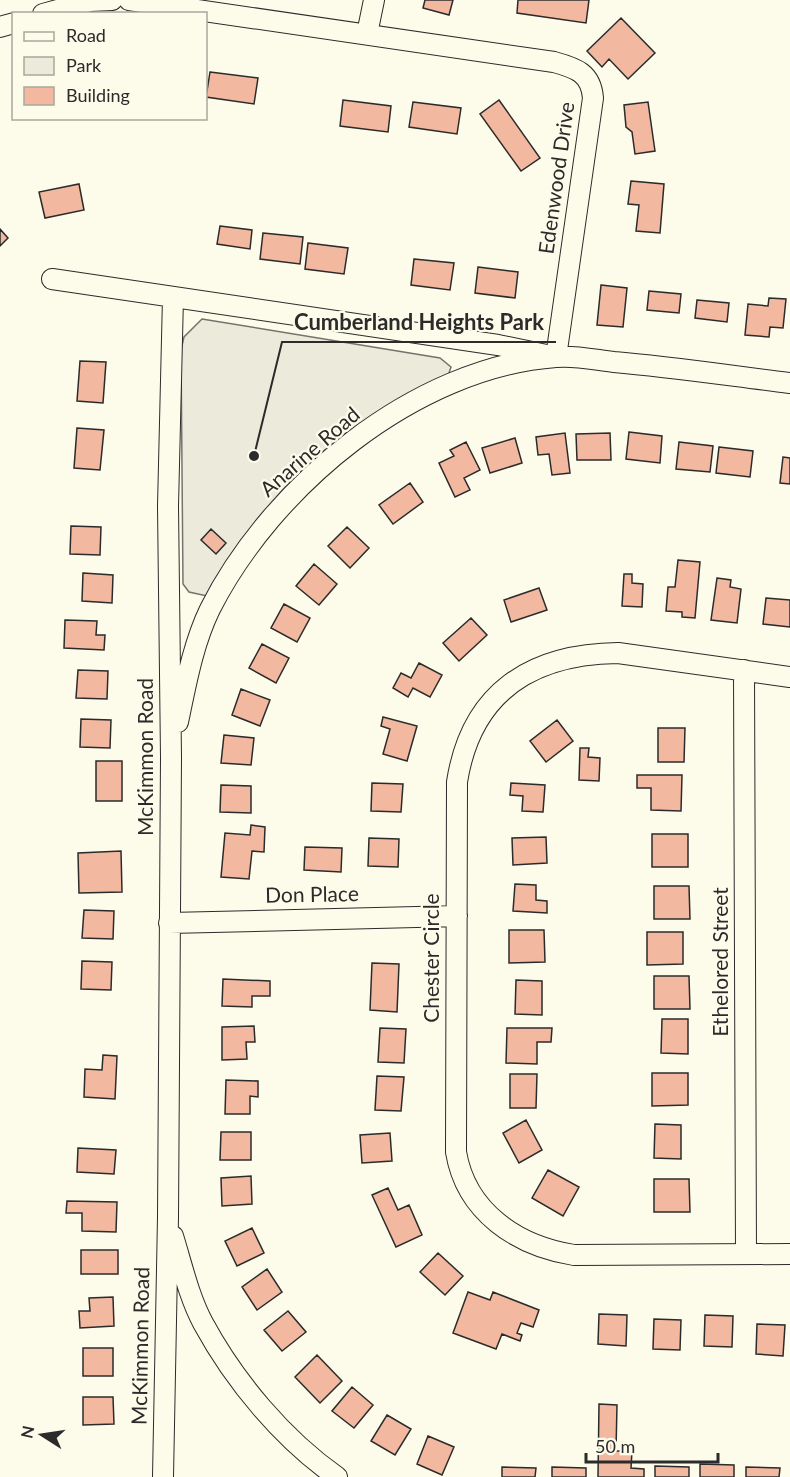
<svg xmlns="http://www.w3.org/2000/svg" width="790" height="1477" font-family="Lato,sans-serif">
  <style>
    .green { fill: #ecebdb; stroke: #74746e; stroke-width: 1.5 }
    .building { fill: #f2b8a0; stroke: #2b2b2b; stroke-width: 1.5 }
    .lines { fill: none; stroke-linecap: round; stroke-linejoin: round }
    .minor-casing { stroke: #2b2b2b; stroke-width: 22 }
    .minor { stroke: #fdfbea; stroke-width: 20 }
    .labels { text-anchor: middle; stroke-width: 4.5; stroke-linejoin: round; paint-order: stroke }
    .street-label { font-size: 21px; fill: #2b2b2b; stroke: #fdfbea }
    .leader { fill: none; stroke: #2b2b2b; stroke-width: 2 }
    .callout-dot { fill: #2b2b2b; stroke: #fdfbea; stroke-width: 2 }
    .callout-label { font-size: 22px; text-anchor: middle; font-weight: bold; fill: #2b2b2b; stroke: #fdfbea; stroke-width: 4.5; stroke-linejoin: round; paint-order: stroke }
  </style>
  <rect width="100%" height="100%" fill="#fdfbea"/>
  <path class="green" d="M202 319 440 358 451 367 448 376 367 426 207 596 189 592 183 584 181 350 184 337Z"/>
  <path class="building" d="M425 0H453L449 15 423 8Z
    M518 0H589L586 23 517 13Z
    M621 18 655 53 628 79 609 59 602 67 587 51Z
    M210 72 258 78 254 104 206 97Z
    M343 100 391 106 388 132 340 126Z
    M499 100 540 158 521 171 480 114Z
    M413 102 461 108 457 134 409 127Z
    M648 102 655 151 635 154 632 132 626 127 624 105Z
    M631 181 664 184 660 233 636 231 639 205 628 204Z
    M79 184 84 210 45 218 39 192Z
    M220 226 252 230 250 249 217 244Z
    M0 229 8 238 0 246Z
    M263 233 303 237 300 264 260 259Z
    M308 243 348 248 344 274 305 269Z
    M414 259 454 263 450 290 411 285Z
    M478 267 518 272 515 298 475 293Z
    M601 285 627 288 623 327 597 325Z
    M649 291 681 294 679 313 647 310Z
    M769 298 786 299 783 328 770 327 769 337 745 335 748 304 768 306Z
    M697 300 729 303 727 322 695 318Z
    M80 361 106 362 103 403 77 401Z
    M77 428 104 430 100 470 74 468Z
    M629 432 662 436 660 463 626 459Z
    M565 433 570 473 552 475 549 454 538 455 536 437Z
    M610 433 611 460H577L576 434Z
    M515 438 522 463 490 473 482 448Z
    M466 442 480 470 464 478 470 490 455 497 439 463 454 456 450 450Z
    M679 442 713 446 710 472 676 469Z
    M719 447 753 451 750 477 716 473Z
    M783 457 790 458V484L780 483Z
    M410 483 423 502 393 524 379 505Z
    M71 526 101 527 100 555 70 554Z
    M347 527 369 548 350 568 328 546Z
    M211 529 226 543 216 554 201 540Z
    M678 560 700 562 695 618 682 617V612L666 611 668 587H675Z
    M314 564 337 584 319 605 296 586Z
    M83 573 113 575 112 603 82 601Z
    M624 574H632V583L643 584 642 607 622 606Z
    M717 578 731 580 730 587 741 589 737 623 711 620Z
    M539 588 547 610 511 622 504 600Z
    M766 598 790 600V627L763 624Z
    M284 604 310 618 297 642 271 628Z
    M471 618 487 635 459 661 443 643Z
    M65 620 97 621 96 635H105L104 650 64 648Z
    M262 644 289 658 276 683 249 668Z
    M419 663 442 675 430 697 413 688 408 697 393 688 401 673 411 678Z
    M78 670 108 671 107 699 76 698Z
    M241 689 270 700 260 726 232 715Z
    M383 717 417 726 407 761 383 754 390 729 381 726Z
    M81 719 111 720 110 748 80 747Z
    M557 720 573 741 546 762 530 741Z
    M658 728H685L684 762H658Z
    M224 735 254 738 251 765 221 763Z
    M580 748H589L588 757 600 758 599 781 579 780Z
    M96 761H122V801H96Z
    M637 775H682L681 811 651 810V788H637Z
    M372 783 403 784 401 812 371 811Z
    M511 783 545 785 543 812 522 811 523 796 510 795Z
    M221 785 251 786V813L220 812Z
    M251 825 265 827 264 852 252 851 249 879 221 877 225 833 250 835Z
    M652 834H688V867H652Z
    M546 837 547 863 513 865 512 838Z
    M369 838 399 839 398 867 368 866Z
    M305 847 342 848 341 872 304 870Z
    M121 851 122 892 79 893 78 853Z
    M515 884 536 885V900L547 901V913L513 911Z
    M654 886H689L690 919H654Z
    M84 910 114 911 113 939 82 938Z
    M509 930H544L545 962 509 963Z
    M647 932H683V964L647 965Z
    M82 961 112 962 111 990 81 989Z
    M372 963 399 964 397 1012 370 1010Z
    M654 976H689L690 1009H654Z
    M223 979 270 981V996H252V1007L222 1006Z
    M516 980 542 981V1015L515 1014Z
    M662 1019H688V1054L661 1053Z
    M254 1026 255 1042H246L247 1059 222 1060V1027Z
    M380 1028 406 1029 404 1063 378 1062Z
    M507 1028H552L551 1042H537V1064L506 1063Z
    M103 1055 117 1056 115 1099 84 1097 85 1069 102 1070Z
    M652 1073H688V1105L652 1106Z
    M510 1074H537L536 1108H510Z
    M377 1076 404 1077 401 1111 375 1110Z
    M226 1080 258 1081V1097L250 1096V1114H225Z
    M526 1120 542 1150 519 1163 503 1133Z
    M655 1124 681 1125V1159L654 1158Z
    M221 1132H251V1160H220Z
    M390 1133 392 1161 362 1163 360 1135Z
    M78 1148 116 1150 114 1174 77 1172Z
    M548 1170 579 1187 563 1216 532 1198Z
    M251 1176 252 1204 222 1206 221 1178Z
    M654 1179H689L690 1212H654Z
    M388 1188 398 1210 409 1205 422 1235 396 1247 372 1195Z
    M67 1201 117 1202 116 1232 82 1231V1213H66Z
    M252 1228 264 1253 237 1266 225 1241Z
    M81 1250H118V1274H81Z
    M438 1253 463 1276 445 1295 420 1272Z
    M267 1269 282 1292 257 1310 242 1287Z
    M468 1292 490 1300 493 1292 539 1310 533 1327 521 1323 517 1333 522 1335 520 1341 502 1334 496 1349 453 1333Z
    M113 1297 114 1326 80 1328 79 1311H90L89 1298Z
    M288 1311 306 1332 282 1351 264 1330Z
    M599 1314 627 1315 626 1346 598 1344Z
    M705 1315 733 1316 732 1347 704 1346Z
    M654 1319 681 1320 680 1350 653 1349Z
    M757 1324 785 1325 783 1356 756 1354Z
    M83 1348H113V1376H83Z
    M317 1355 342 1381 320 1403 295 1377Z
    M352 1387 373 1405 354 1428 332 1411Z
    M83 1397H113L114 1424 83 1425Z
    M599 1404 617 1405 616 1451H632L631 1468 644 1469V1477H598Z
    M387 1415 411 1429 395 1455 371 1441Z
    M428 1436 454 1447 442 1475 417 1464Z
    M700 1464 734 1465V1477H700Z
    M655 1466 689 1467V1477H655Z
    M502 1467 536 1468 535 1477H502Z
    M552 1467 586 1468V1477H552Z
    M746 1467 780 1468 779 1477H746Z"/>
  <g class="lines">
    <g class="minor-casing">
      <path id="minor" d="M43 14 90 1 112 0
        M0 27 14 23
        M367 34 374 0
        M52 279 498 345 556 357 593 98C591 73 576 68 554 62L129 0
        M744 670 746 1254
        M790 677 618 653C530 654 471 693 457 782L456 1152C466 1212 517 1246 574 1255L790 1254
        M178 722C186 684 193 644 210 609 272 486 415 367 556 357 575 355 596 360 614 362 673 367 732 376 790 383
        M169 923 457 916
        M173 1236C182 1265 189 1297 203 1323 235 1382 283 1439 337 1477
        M163 1477 168 1217 171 757 168 506 173 297"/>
    </g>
    <use href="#minor" class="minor"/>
  </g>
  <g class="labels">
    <g class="street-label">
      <text transform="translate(557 178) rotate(-82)" y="7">Edenwood Drive</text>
      <text transform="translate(310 452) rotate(-41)" y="7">Anarine Road</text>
      <text transform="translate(146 757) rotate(-90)" y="7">McKimmon Road</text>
      <text transform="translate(312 895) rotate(-1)" y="7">Don Place</text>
      <text transform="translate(432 958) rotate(-90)" y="7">Chester Circle</text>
      <text transform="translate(721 962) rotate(-90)" y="7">Ethelored Street</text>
      <text transform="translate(141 1346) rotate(-89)" y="7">McKimmon Road</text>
    </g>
  </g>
  <path class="leader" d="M254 456L282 342H556"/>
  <circle class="callout-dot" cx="254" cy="456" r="6"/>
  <g class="callout-label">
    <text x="419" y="330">Cumberland Heights Park</text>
  </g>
  <rect x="12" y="12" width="195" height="108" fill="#fdfbea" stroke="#a9a89e" stroke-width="1.5"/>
  <rect x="24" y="32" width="30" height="9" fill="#fdfbea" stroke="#a9a89e" stroke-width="1.5"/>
  <text x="66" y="42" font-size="18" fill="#2b2b2b">Road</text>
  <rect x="24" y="57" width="30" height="18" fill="#ecebdb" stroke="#a9a89e" stroke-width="1.5"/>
  <text x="66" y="72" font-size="18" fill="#2b2b2b">Park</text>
  <rect x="24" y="87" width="30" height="18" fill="#f2b8a0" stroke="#a9a89e" stroke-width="1.5"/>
  <text x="66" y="102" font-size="18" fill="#2b2b2b">Building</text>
  <g transform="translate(42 1435) rotate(282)" stroke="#fdfbea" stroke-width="4.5" paint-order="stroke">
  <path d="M0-4.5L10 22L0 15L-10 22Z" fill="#2b2b2b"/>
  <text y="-9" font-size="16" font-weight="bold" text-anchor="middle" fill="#2b2b2b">N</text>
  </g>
  <path d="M586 1453v9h132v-9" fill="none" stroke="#2b2b2b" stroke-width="3"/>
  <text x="595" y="1453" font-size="18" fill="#2b2b2b" stroke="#fdfbea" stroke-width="4.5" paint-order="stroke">50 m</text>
</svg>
